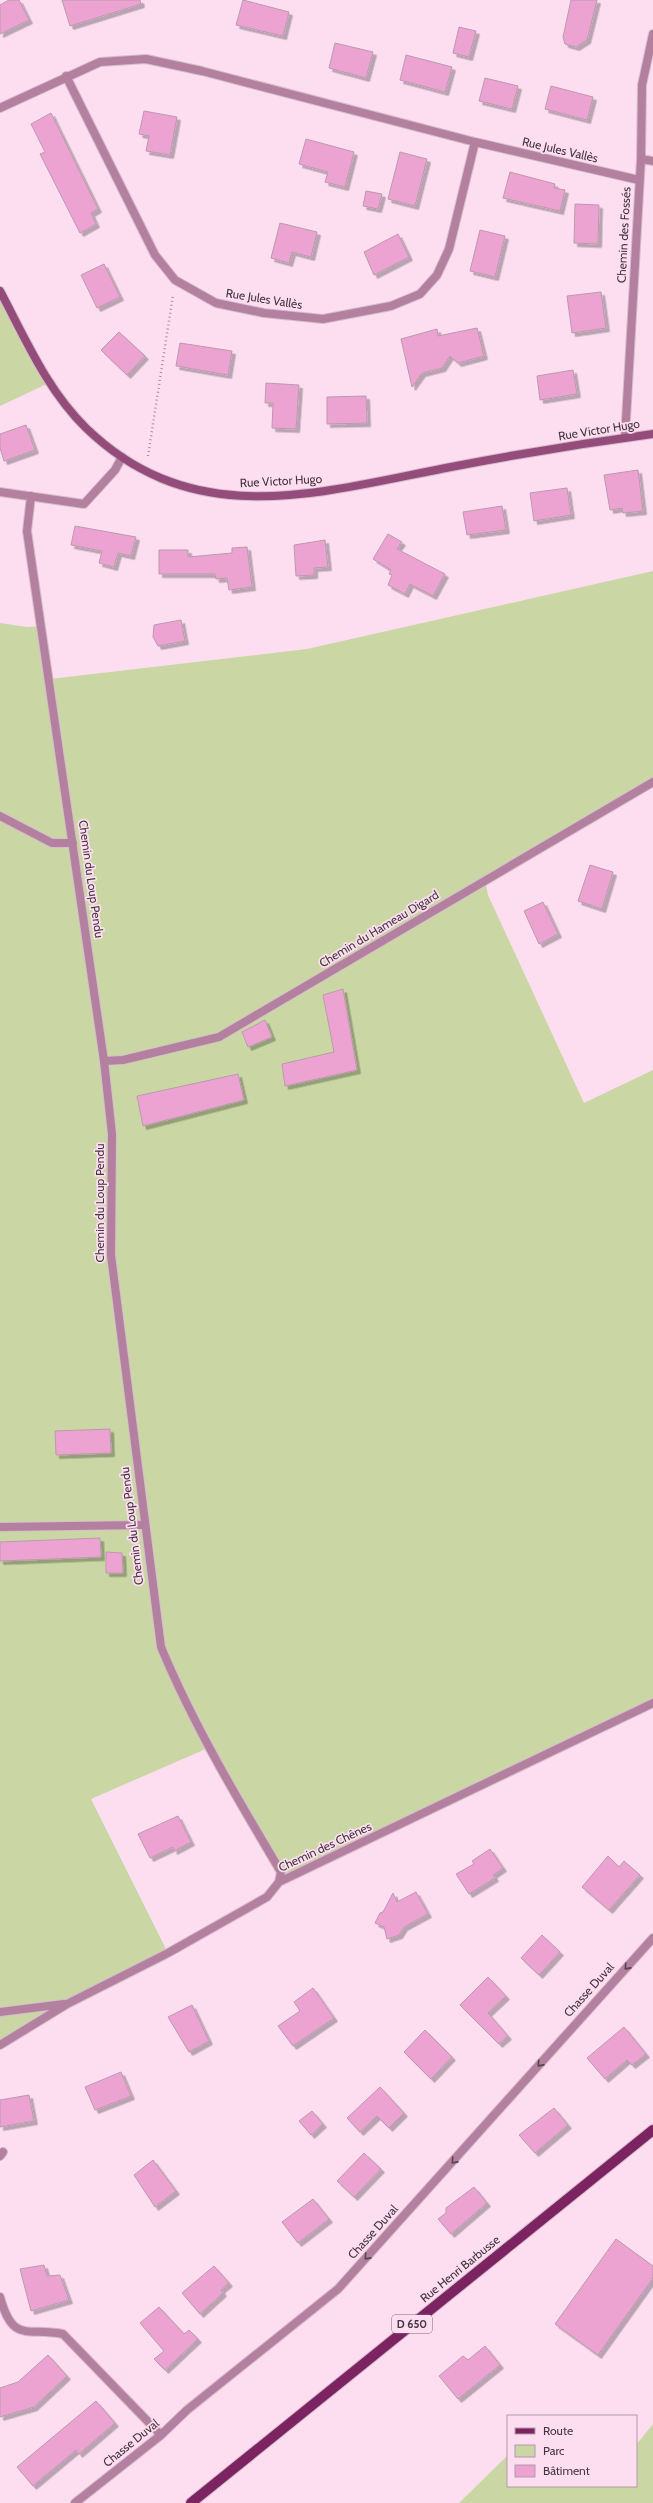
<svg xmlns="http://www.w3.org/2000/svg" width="653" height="2503" font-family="Cabin,sans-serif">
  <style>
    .green { fill: #cad7a4 }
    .building { fill: #eda3d1; stroke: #bb99ad; filter: url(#shadow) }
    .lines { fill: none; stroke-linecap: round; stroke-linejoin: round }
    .service-casing { stroke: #d7bccc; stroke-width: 10 }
    .minor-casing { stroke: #d7bccc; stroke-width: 10 }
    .secondary-casing { stroke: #d7bccc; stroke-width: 10 }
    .primary-casing { stroke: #d7bccc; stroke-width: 12 }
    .path { stroke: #a7909d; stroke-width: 2.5; stroke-dasharray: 1 3; stroke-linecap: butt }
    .service { stroke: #b3809f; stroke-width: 8 }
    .minor { stroke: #b3809f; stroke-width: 8 }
    .secondary { stroke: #944d7b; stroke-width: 8 }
    .primary { stroke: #7c2462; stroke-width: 10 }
    .oneway { stroke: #5a4451 }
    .labels { text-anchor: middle; stroke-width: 3.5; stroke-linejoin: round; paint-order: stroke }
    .shield { fill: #fcdef0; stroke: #7b6873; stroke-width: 1 }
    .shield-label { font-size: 11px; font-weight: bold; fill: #44353e }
    .street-label { font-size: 12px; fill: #44353e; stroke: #fcdef0 }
  </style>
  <defs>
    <filter id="shadow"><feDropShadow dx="3.5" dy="3.5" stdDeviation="0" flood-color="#0004"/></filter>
  </defs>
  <rect width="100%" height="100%" fill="#fcdef0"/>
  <path class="green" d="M0 291 49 383 0 406Z
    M653 571V782L485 880 488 895 584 1103 653 1070V1703L279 1882 280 1872 208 1748 91 1799 168 1953 0 2045V623L27 627 42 626 50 679 307 649Z
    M653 2424V2503H459L508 2455V2486H636V2445Z"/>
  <path class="building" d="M9 0H19L29 20 0 34V5Z
    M62 0H140L141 4 70 26Z
    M243 0 289 12 283 36 236 25Z
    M571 0H597L587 40 576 47 565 44 563 37Z
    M459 27 476 31 469 57 453 53Z
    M335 43 373 52 366 78 329 68Z
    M406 55 452 67 445 92 400 80Z
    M485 78 518 86 512 109 479 101Z
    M551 86 593 97 587 120 545 109Z
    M144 111 177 117 170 155 146 151 149 136 139 134Z
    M51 113 98 209 91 213 96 224 80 233 40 154 45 152 31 124Z
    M306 139 354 152 345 187 325 182 328 172 299 164Z
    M400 152 427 159 415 206 388 199Z
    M510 172 555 184 554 188 565 190 560 211 503 198Z
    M366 191 382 194 378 209 363 206Z
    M575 204 599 205 598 244 574 243Z
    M280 223 317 232 311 257 292 252 289 263 271 258Z
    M480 230 505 236 495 277 470 271Z
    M398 234 409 257 374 275 364 252Z
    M104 264 120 297 97 308 81 275Z
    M601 292 606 328 572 333 567 296Z
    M477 328 484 356 458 363 450 356 442 368 422 373 412 387 401 339 437 329 438 336Z
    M119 332 145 356 127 375 101 350Z
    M180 343 232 351 228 375 176 366Z
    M573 370 577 394 540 400 537 376Z
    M266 383 299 385 296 429 272 428 273 403H265Z
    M366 396 367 423 327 424V397Z
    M26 425 35 450 4 461 0 448V434Z
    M638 470 643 511 623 513 622 508 610 510 604 475Z
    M567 488 571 515 534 521 530 493Z
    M502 506 506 530 467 535 463 512Z
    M75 526 136 537 131 556 118 553 114 567 99 563 102 551 71 545Z
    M388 534 402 542 397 549 445 574 433 596 410 584 405 594 388 585 392 575 389 574 391 570 373 559Z
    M325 540 328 567 314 568V575L296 576 294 545Z
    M247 547 252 587 229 590 227 578 216 579 215 574H159V550H188V557L232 553V548Z
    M181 620 185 641 158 646 153 637 154 625Z
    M590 865 613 872 602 909 578 901Z
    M543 902 558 934 539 944 524 911Z
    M343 989 357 1070 285 1086 282 1064 334 1052 323 995Z
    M265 1020 272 1037 248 1047 242 1032Z
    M238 1074 244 1100 143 1126 137 1096Z
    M110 1429 111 1453 56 1455 55 1431Z
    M100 1538 101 1557 0 1561V1542Z
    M106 1552 122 1553 123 1573H106Z
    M178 1816 191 1842 174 1851 173 1847 150 1858 138 1834Z
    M490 1849 503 1868 493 1875 495 1878 469 1894 456 1874 474 1864 472 1861Z
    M608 1856 619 1867 624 1861 640 1875 609 1910 582 1887Z
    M416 1892 428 1914 404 1927 399 1935 387 1939 384 1927 375 1923 380 1913 383 1912 393 1893 397 1902Z
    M542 1935 560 1952 539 1975 521 1958Z
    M488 1977 506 1996 488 2013 508 2036 499 2044 460 2005Z
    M313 1988 334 2018 293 2046 278 2026 300 2011 294 2002Z
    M192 2005 209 2041 189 2052 168 2017Z
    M624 2027 646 2054 632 2065 627 2060 605 2079 587 2058Z
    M425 2030 452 2057 431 2079 404 2052Z
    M121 2072 131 2096 95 2110 85 2087Z
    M380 2087 404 2113 389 2128 377 2116 360 2132 347 2118Z
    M29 2095 34 2121 0 2127V2100Z
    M554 2108 568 2125 535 2153 519 2135Z
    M312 2111 323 2124 311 2135 299 2121Z
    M364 2153 381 2169 354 2197 337 2181Z
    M153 2160 176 2191 155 2207 134 2175Z
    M474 2187 487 2203 451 2234 438 2219 446 2213V2208Z
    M313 2199 329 2219 298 2243 282 2222Z
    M616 2239 653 2266V2278L598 2355 555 2324Z
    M44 2265 47 2276 60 2275 69 2300 31 2311 20 2269Z
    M214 2266 229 2283 221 2290 223 2293 200 2314 182 2293Z
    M159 2307 184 2334 189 2330 198 2339 165 2370 154 2359 164 2351 140 2323Z
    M485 2346 500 2365 458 2399 439 2376 463 2356 468 2360Z
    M48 2355 67 2376 34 2407 0 2417V2388L18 2382Z
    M96 2401 115 2423 79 2454 76 2450 33 2486 17 2467Z"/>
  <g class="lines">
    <g class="service-casing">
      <path id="service" d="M0 1527 144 1525"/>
    </g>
    <g class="minor-casing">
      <path id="minor" d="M66 76 155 255 175 280 216 303 264 313 323 319 391 306 420 294 437 275 449 249 475 142
        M0 108 100 62 146 59 202 71 475 142 639 180
        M641 159 653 161
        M625 437 641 159 642 85 653 34
        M0 492 84 504 115 470 122 457
        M31 496 27 531 104 1061 112 1134 111 1255 161 1647C194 1726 237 1798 281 1872L279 1882
        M0 816 52 843H73
        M104 1061 123 1060 219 1037 653 782
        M0 2012 64 2004
        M0 2045 67 2004 168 1953 267 1897 279 1882 653 1703
        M0 2156 3 2152
        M0 2297C13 2344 27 2327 63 2334L161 2435
        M75 2503 161 2435 187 2410 338 2289 653 1938"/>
    </g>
    <g class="secondary-casing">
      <path id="secondary" d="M0 291C25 338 47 390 86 428 195 533 320 492 451 467 518 454 585 443 653 434"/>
    </g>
    <g class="primary-casing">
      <path id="primary" d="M191 2503 653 2130"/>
    </g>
    <path class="path" d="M148 456 173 295"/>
    <use href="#service" class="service"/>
    <use href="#minor" class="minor"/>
    <use href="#secondary" class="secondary"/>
    <use href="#primary" class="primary"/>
  </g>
  <defs><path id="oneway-chevron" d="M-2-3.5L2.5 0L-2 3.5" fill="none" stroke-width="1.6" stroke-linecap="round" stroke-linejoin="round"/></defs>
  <g class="oneway">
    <use href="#oneway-chevron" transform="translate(627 1967) rotate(132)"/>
    <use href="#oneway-chevron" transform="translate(540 2064) rotate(132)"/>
    <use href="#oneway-chevron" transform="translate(454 2161) rotate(132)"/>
    <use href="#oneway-chevron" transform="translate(367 2257) rotate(132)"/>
  </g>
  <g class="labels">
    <rect class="shield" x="392" y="2315" width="40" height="18" rx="3"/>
    <g class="shield-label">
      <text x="412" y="2328">D 650</text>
    </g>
    <g class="street-label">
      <text transform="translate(560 150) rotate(13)" y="4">Rue Jules Vallès</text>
      <text transform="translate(624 235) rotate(-87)" y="4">Chemin des Fossés</text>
      <text transform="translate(264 299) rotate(9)" y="4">Rue Jules Vallès</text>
      <text transform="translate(599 430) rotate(-9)" y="4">Rue Victor Hugo</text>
      <text transform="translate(281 481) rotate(-3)" y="4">Rue Victor Hugo</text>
      <text transform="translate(91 879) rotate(82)" y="4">Chemin du Loup Pendu</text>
      <text transform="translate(379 929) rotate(-31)" y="4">Chemin du Hameau Digard</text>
      <text transform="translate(100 1203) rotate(-90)" y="4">Chemin du Loup Pendu</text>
      <text transform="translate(132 1526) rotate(-97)" y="4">Chemin du Loup Pendu</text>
      <text transform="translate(325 1847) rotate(-25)" y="4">Chemin des Chênes</text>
      <text transform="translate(589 1990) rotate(-48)" y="4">Chasse Duval</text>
      <text transform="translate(373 2232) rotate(-48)" y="4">Chasse Duval</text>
      <text transform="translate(460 2269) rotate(-39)" y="4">Rue Henri Barbusse</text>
      <text transform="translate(131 2443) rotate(-39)" y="4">Chasse Duval</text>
    </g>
  </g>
  <rect x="507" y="2415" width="130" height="72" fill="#fcdef0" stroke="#b29aa9"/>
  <rect x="515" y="2428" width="20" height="6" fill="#7c2462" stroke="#b29aa9"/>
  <text x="543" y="2435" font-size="12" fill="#44353e">Route</text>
  <rect x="515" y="2445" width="20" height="12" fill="#cad7a4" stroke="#b29aa9"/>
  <text x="543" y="2455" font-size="12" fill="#44353e">Parc</text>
  <rect x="515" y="2465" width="20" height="12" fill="#eda3d1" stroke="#b29aa9"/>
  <text x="543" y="2475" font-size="12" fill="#44353e">Bâtiment</text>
</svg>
